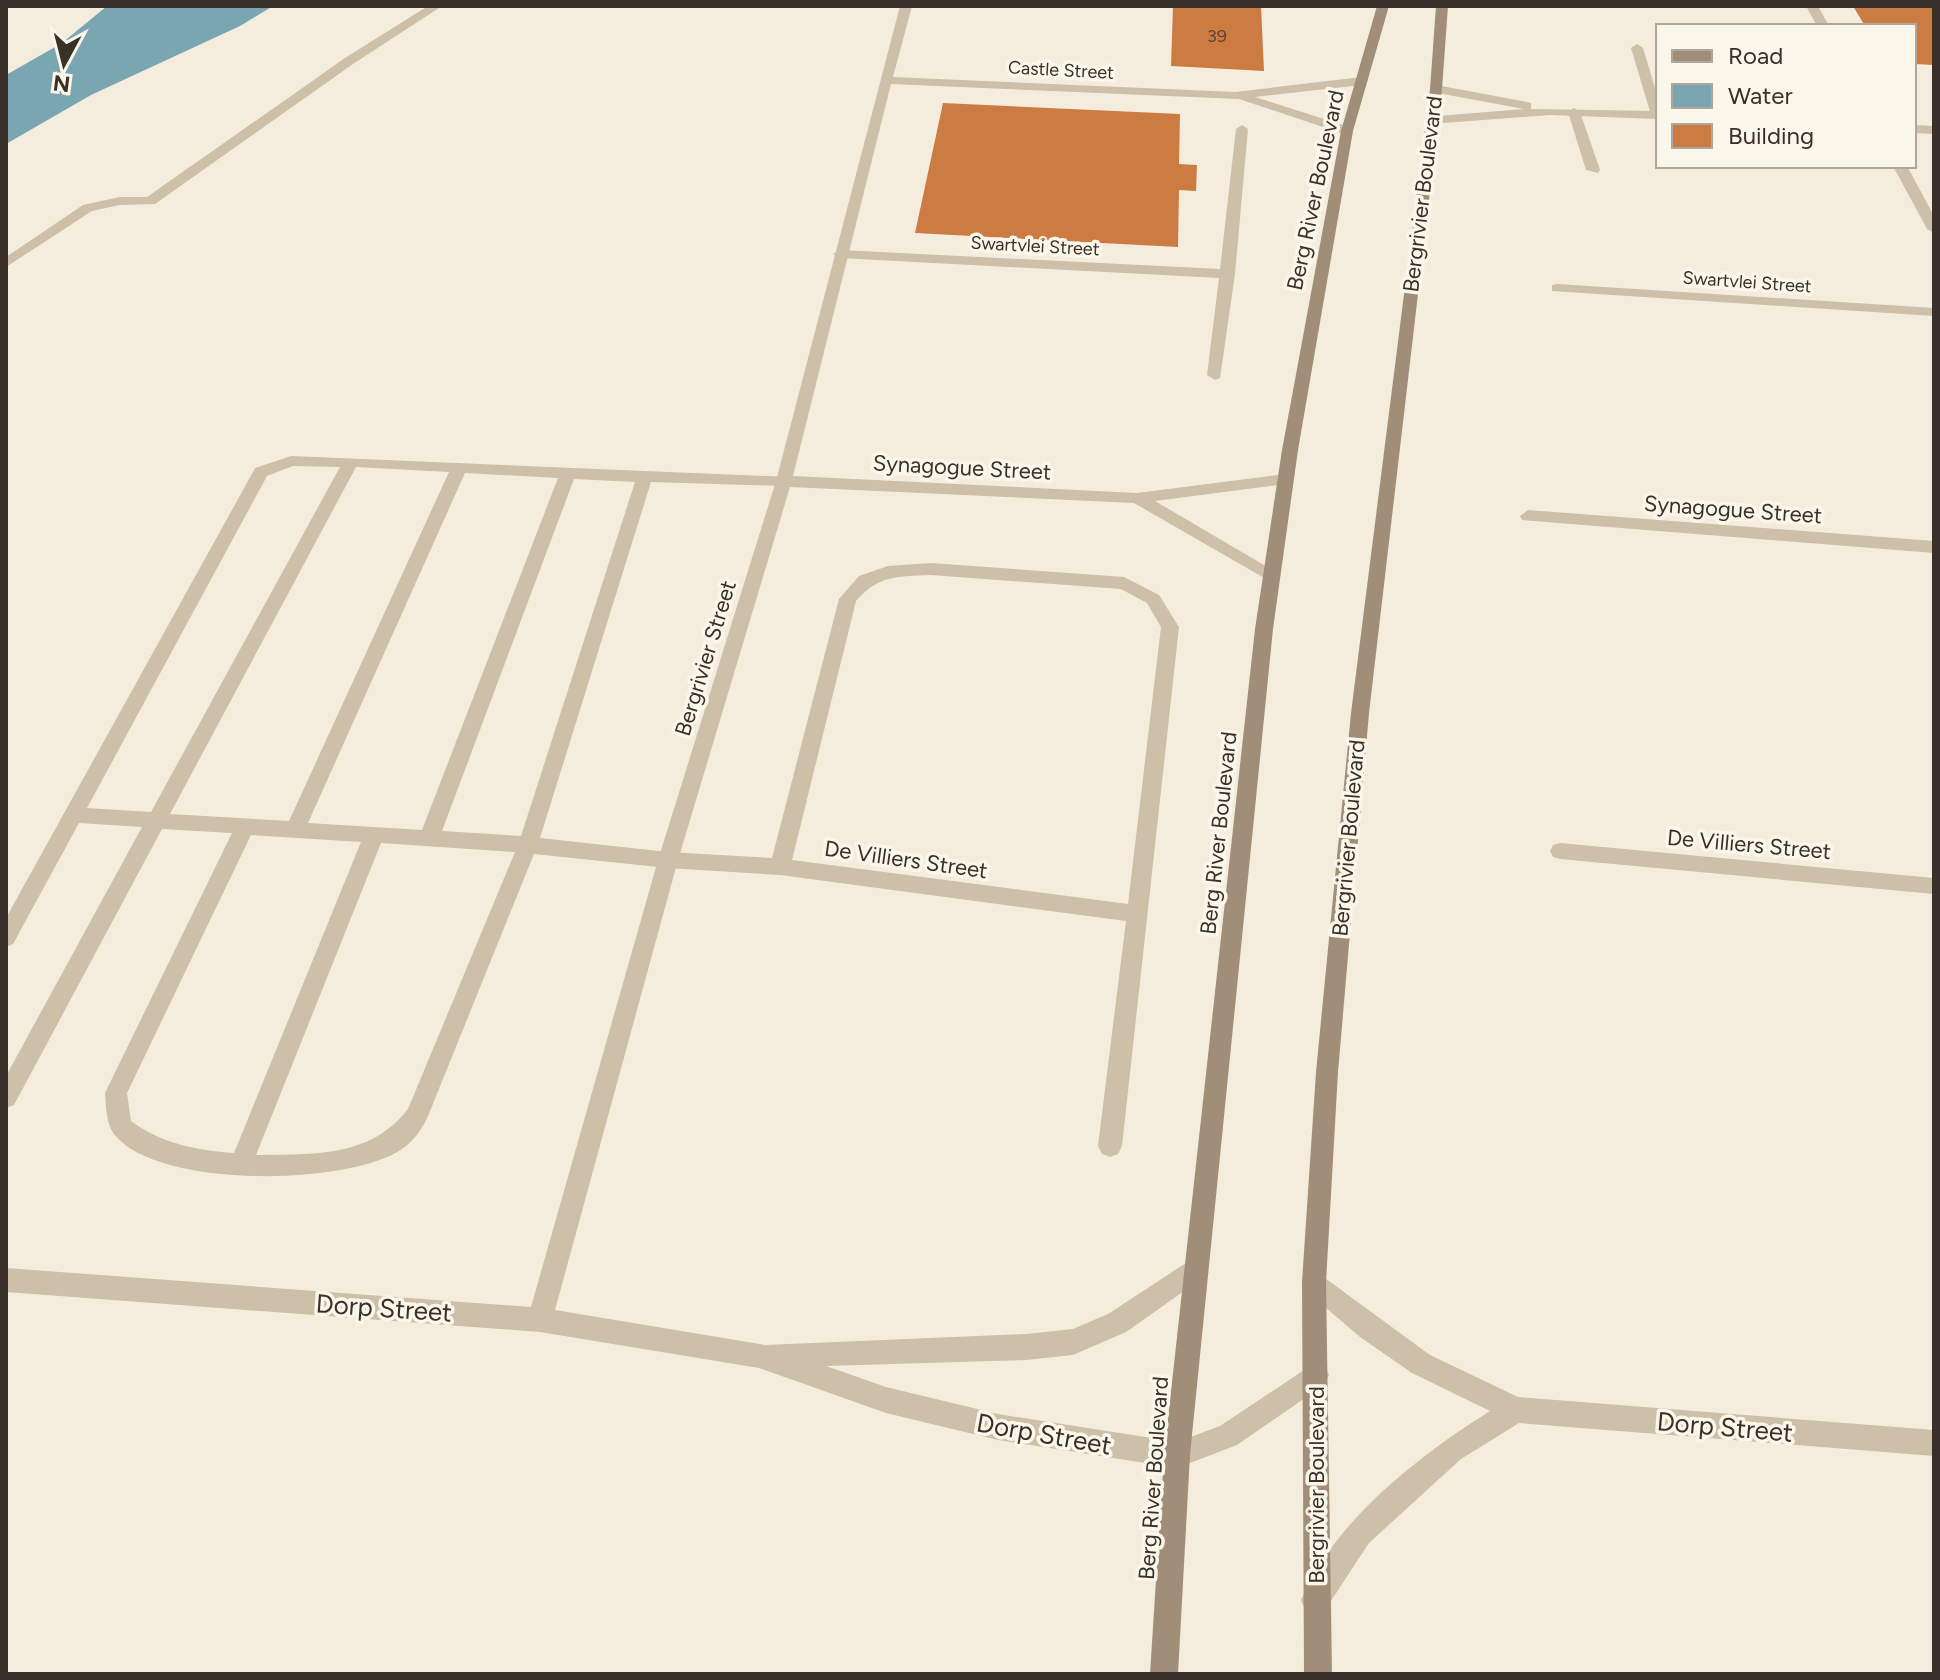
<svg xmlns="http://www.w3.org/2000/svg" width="1940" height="1680" font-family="Figtree,sans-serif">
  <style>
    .water { fill: #7aa6b2 }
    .building { fill: #cc7c43 }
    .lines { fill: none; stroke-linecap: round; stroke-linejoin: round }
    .lane { fill: #cdbfa8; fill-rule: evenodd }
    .street { fill: #cdbfa8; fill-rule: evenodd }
    .secondary { fill: #a18e79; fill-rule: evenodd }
    .labels { text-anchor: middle; stroke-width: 7; stroke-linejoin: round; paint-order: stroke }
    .number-label { font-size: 18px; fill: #5e4430 }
    .far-street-label { font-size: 18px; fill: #393129; stroke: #fbf6ea }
    .street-label { font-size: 22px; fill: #393129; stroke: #fbf6ea }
    .near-street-label { font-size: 26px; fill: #393129; stroke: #fbf6ea }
  </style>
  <rect width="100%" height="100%" fill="#f4eddd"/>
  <path class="water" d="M107 6H273L240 26 91 95 6 144V75L62 43Z"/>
  <path class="building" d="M1173 6H1261L1264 71 1171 66Z
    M1853 6H1934V65L1914 64V26H1865Z
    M943 103 1180 114 1179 164 1197 165 1196 191 1179 190 1178 247 915 233Z"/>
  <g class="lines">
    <path class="lane" d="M428 6H442L353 64 155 204 120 205 92 211 6 267V257L83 205 120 197H147L345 58Z
      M1637 44 1643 48 1658 98V119L1651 115 1631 48Z
      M1574 108 1580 112 1600 170 1598 173 1586 170 1568 112Z
      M1242 125 1248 129 1235 274 1220 378 1215 380 1207 375 1219 278 840 258 833 254 840 250 1220 269 1236 129Z
      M291 456 790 477V485L784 486 651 482 540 838 668 852 772 858 839 599 859 576 888 566 931 563 1124 577 1159 595 1179 627 1122 1146 1118 1154 1110 1157 1102 1154 1098 1146 1126 921 780 875 668 868 534 854 428 1116C423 1128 413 1142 402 1149 348 1186 156 1189 114 1134 106 1123 106 1106 105 1093L232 833 162 829 14 1105 6 1108V1076L142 827 79 823 13 944 6 947V918L253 472 255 468ZM293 466 340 467 151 812 87 808 267 476ZM356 467 449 472 289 821 170 814ZM465 473 558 478 422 830 308 823ZM574 479 635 482 521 836 442 831ZM931 575 1121 589 1147 603 1161 627 1128 904 792 860 856 601C880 574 897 577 931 575ZM251 835 361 842 234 1153C196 1150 162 1144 131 1121L127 1093ZM381 843 515 852 408 1109C370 1158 314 1154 256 1155Z"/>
    <path class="street" d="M900 6H912L893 77 1235 92 1362 77 1368 81 1362 85 1255 97 1352 128V134L1347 135 1239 99 891 84 793 476 1137 493 1286 474 1294 479 1292 483 1155 501 1281 575 1278 579H1266L1134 503 790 487 678 860 555 1310 765 1345 1026 1334 1073 1329 1108 1314 1195 1257 1204 1261 1207 1269 1204 1277 1126 1332 1073 1355 1026 1360 826 1366 886 1387 998 1414 1177 1442 1220 1426 1316 1362 1325 1366 1329 1375 1325 1384 1237 1445 1177 1468 998 1440 886 1413 759 1368 540 1332 6 1292V1268L531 1307 658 860 776 481Z
      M1806 6H1818L1829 26H1817Z
      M1436 85 1527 102 1531 103V109L1658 111V119L1550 115 1430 124 1426 123V117L1524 109 1432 92 1430 89Z
      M1914 125 1934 126V134L1914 133Z
      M1893 166H1907L1934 216V233L1927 229Z
      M1557 284 1934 308V316L1552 291V285Z
      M1528 510 1934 541V553L1522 520 1520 516Z
      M1560 843 1934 878V894L1560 859 1553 857 1550 851 1553 845Z
      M1314 1270 1430 1355 1518 1397 1934 1430V1456L1519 1423 1461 1459 1369 1543 1325 1610 1315 1614 1305 1610 1301 1600C1334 1521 1420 1455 1490 1411L1412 1373 1360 1337 1305 1290 1302 1282 1305 1274Z"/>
    <path class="secondary" d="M1377 6H1389L1353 131 1298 450 1273 629 1190 1455 1178 1674H1150L1164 1455 1255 629 1282 450 1341 131Z
      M1436 6H1448L1442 89 1369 713 1338 1072 1326 1282 1332 1674H1304L1302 1282 1316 1072 1351 713 1430 89Z"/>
  </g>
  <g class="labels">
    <g class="number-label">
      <text x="1217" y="42">39</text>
    </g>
    <g class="far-street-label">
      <text transform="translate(1061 70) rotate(3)" y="6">Castle Street</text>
      <text transform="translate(1035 246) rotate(3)" y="6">Swartvlei Street</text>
      <text transform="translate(1747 282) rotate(4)" y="6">Swartvlei Street</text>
    </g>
    <g class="street-label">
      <text transform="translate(1315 190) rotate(-78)" y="8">Berg River Boulevard</text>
      <text transform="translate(1422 194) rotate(-83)" y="8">Bergrivier Boulevard</text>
      <text transform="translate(962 467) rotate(3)" y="8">Synagogue Street</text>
      <text transform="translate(1733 509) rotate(4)" y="8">Synagogue Street</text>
      <text transform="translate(705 658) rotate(-73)" y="8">Bergrivier Street</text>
      <text transform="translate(1218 833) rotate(-84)" y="8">Berg River Boulevard</text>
      <text transform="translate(1348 838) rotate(-85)" y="8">Bergrivier Boulevard</text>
      <text transform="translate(1749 844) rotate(5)" y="8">De Villiers Street</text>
      <text transform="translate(906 859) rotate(8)" y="8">De Villiers Street</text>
      <text transform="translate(1153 1478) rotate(-86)" y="8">Berg River Boulevard</text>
      <text transform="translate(1316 1485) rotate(-90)" y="8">Bergrivier Boulevard</text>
    </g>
    <g class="near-street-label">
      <text transform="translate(384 1308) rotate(4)" y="9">Dorp Street</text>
      <text transform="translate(1725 1427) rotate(5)" y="9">Dorp Street</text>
      <text transform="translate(1044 1434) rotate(10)" y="9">Dorp Street</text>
    </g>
  </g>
  <rect width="1940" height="1680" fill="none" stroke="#393129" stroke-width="16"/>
  <rect x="1656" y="24" width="260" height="144" fill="#fbf6ea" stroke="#ada79d" stroke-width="2"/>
  <rect x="1672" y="50" width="40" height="12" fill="#a18e79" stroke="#ada79d" stroke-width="2"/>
  <text x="1728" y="64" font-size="24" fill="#393129">Road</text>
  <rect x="1672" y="84" width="40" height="24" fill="#7aa6b2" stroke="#ada79d" stroke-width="2"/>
  <text x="1728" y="104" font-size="24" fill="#393129">Water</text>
  <rect x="1672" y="124" width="40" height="24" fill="#cc7c43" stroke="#ada79d" stroke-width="2"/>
  <text x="1728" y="144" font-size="24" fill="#393129">Building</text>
  <g transform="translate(64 64) rotate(187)" stroke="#fbf6ea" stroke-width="6" paint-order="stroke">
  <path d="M0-6L14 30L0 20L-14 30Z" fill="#393129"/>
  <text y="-12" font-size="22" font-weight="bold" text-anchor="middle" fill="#393129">N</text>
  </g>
</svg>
